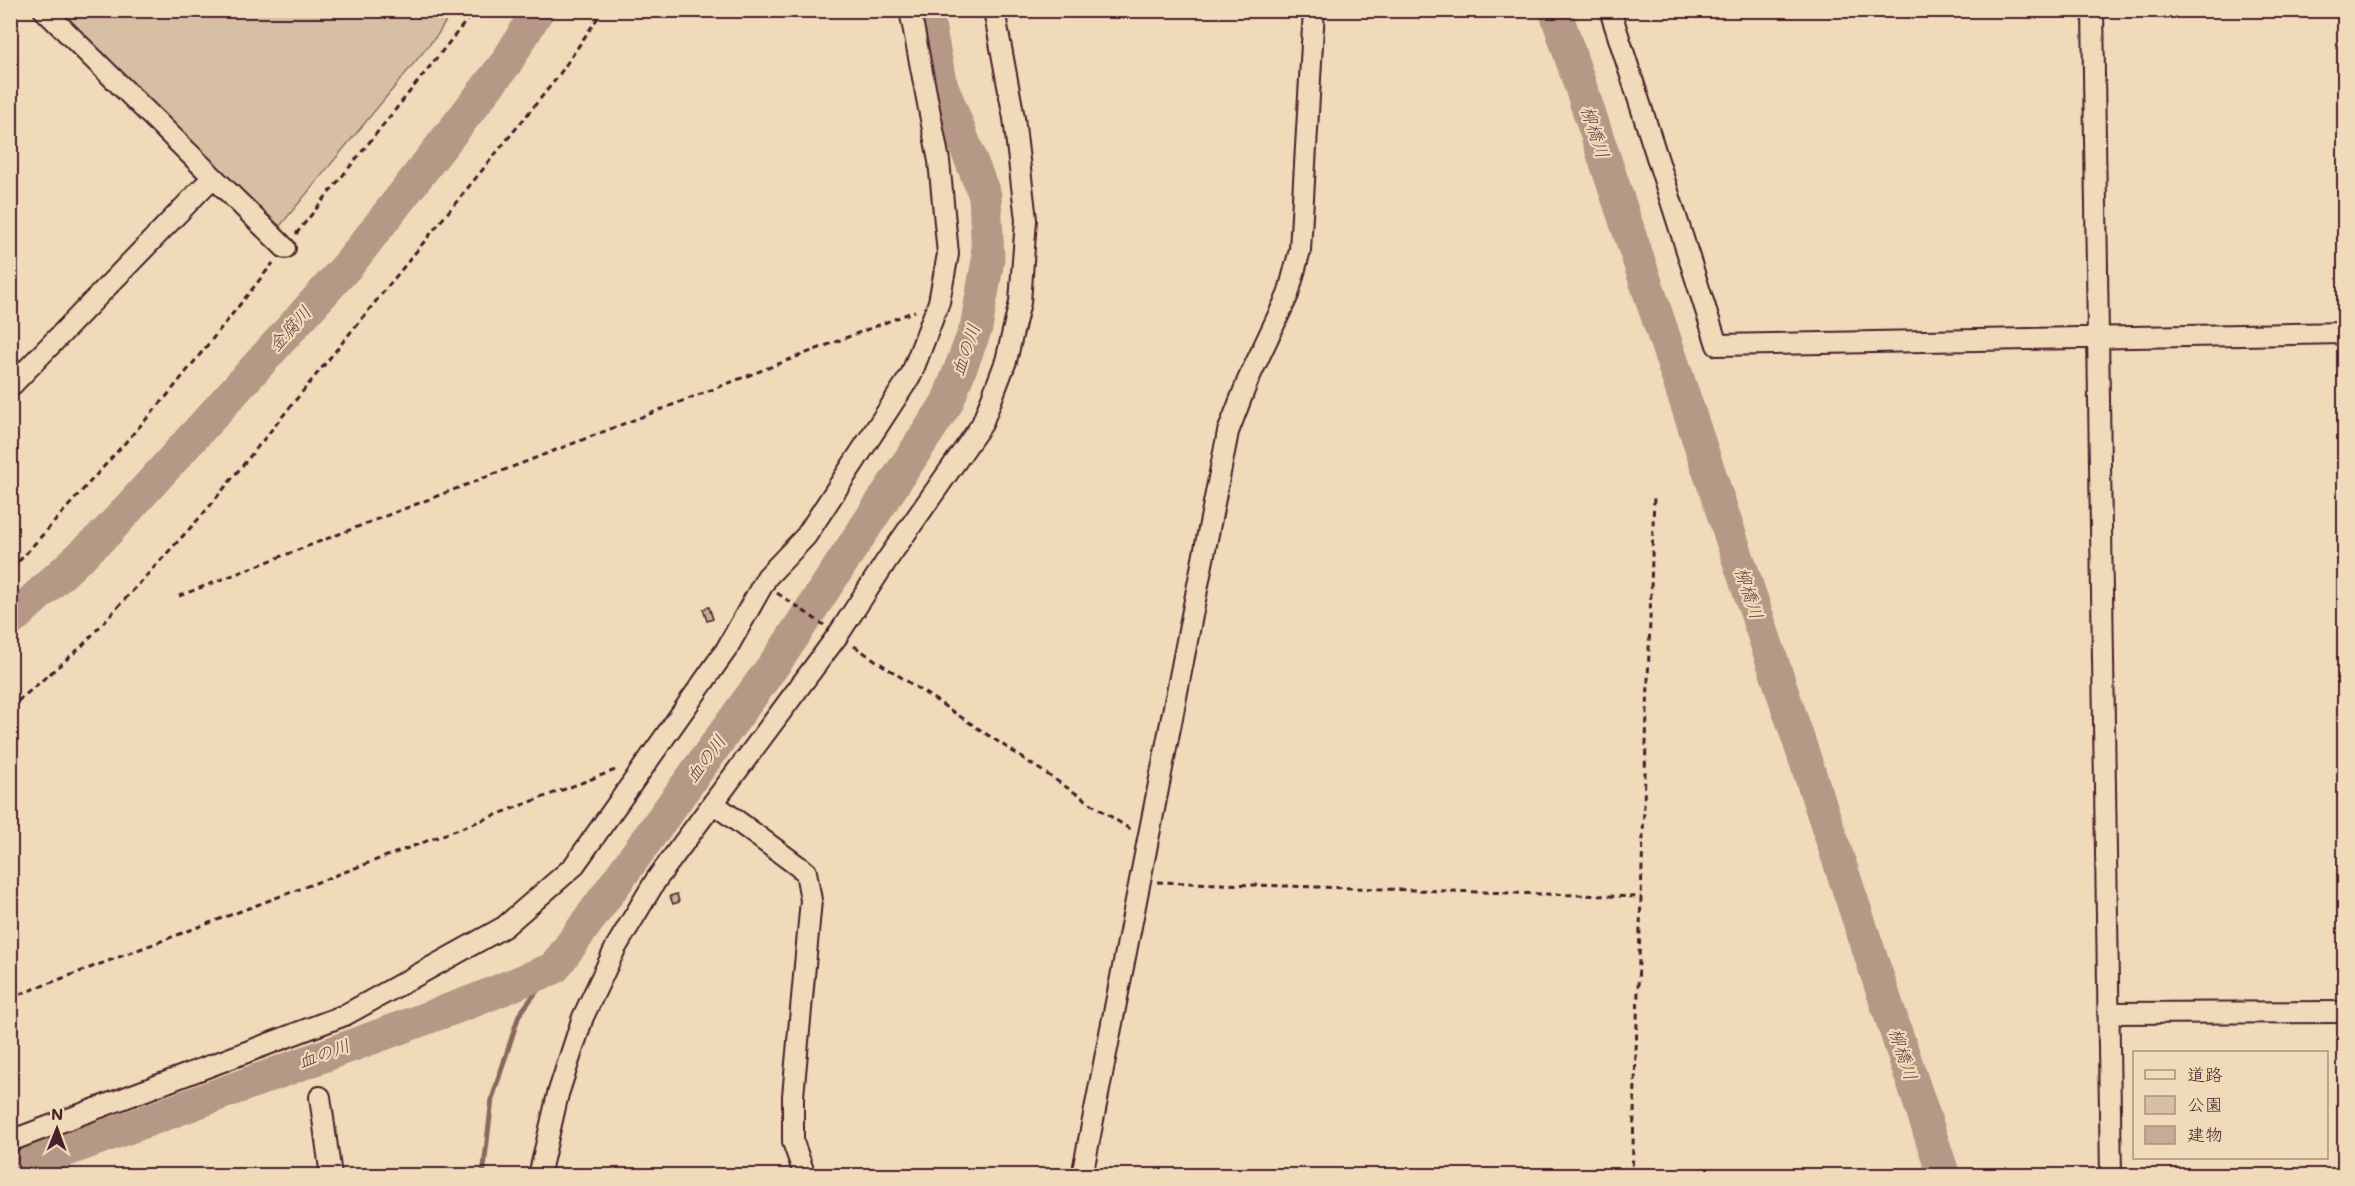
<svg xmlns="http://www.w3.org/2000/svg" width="2355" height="1186" font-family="Mali,'Klee One',sans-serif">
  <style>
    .green { fill: #d7bfa4; stroke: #906f68; stroke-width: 1.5 }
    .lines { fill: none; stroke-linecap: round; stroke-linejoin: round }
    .stream { stroke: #8a6862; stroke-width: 5 }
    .river { stroke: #b59886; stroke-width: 33 }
    .building { fill: #c6ac97; stroke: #4a1f2b; stroke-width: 1.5 }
    .minor-casing { stroke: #4a1f2b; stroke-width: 24 }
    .path { stroke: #4a1f2b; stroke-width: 3; stroke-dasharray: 6 4.5; stroke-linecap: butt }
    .minor { stroke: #efdbb9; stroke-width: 20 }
    .labels { text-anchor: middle; stroke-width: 4.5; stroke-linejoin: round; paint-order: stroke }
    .water-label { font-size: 18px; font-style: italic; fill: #653d42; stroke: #efdbb9 }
  </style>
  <rect width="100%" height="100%" fill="#efdbb9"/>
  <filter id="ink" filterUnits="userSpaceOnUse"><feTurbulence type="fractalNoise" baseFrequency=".0167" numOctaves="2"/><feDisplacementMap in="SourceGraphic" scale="12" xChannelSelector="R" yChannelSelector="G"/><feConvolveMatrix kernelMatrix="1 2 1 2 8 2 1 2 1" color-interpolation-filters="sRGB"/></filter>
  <g filter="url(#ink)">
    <path class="green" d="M58 11H452L438 34 280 226 70 26Z"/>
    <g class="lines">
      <path class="stream" d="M483 1176 492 1099 519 1015 554 968"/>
      <path class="river" d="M1555 10 1944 1176
        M10 621 108 531 349 264 506 63 538 10
        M10 1171 476 1000 554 968 783 652 947 403 976 328 988 260 985 196 940 81 926 10"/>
    </g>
    <path class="building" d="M709 607 713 619 707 621 703 609Z
      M677 894 679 902 673 904 670 896Z"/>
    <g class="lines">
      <g class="minor-casing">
        <path id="minor" d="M44 10 285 248
          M1610 10 1717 345 2344 333
          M2093 10 2111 1176
          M10 387 213 177
          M713 803 806 872 811 900 793 1096V1142L805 1176
          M2108 1013 2344 1012
          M320 1097 331 1176
          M10 1141 345 1015 504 927 573 867 726 650 767 577 806 536 911 375 939 302 948 254 939 161 910 10
          M539 1176 558 1094 583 1017 616 947 656 880 838 635 887 560 982 424 1006 361 1020 302 1026 220 1014 118 994 10
          M1082 1176 1228 432 1248 380 1288 295 1300 250 1314 10"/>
      </g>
      <path class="path" d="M296 234 475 10
        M10 568 21 559 166 397 273 263
        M777 593 824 625
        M179 596 915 311
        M854 646 1131 830
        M10 708 81 647 204 513 557 78 603 10
        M1157 882 1641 897
        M10 998 618 769
        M1632 1176 1654 496"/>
      <use href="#minor" class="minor"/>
    </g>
  </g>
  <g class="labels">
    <g class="water-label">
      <text transform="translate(1595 132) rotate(72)" y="6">柳橋川</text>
      <text transform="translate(290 329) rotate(-48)" y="6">金腐川</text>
      <text transform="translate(966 350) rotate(-71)" y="6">血の川</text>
      <text transform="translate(1749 593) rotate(72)" y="6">柳橋川</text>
      <text transform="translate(706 759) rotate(-54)" y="6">血の川</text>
      <text transform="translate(324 1054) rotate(-20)" y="6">血の川</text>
      <text transform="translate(1903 1054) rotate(72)" y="6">柳橋川</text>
    </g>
  </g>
  <rect width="2355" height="1186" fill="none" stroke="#efdbb9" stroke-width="36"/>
  <rect x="18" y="18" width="2319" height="1150" fill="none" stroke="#4a1f2b" stroke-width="2" filter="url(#ink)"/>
  <rect x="2133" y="1051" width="195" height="108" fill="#efdbb9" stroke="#ad9080" stroke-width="1.5"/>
  <rect x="2145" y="1070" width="30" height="9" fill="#efdbb9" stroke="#ad9080" stroke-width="1.5"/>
  <text x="2187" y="1081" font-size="18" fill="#4a1f2b">道路</text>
  <rect x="2145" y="1096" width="30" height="18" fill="#d7bfa4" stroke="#ad9080" stroke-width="1.5"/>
  <text x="2187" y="1111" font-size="18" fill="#4a1f2b">公園</text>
  <rect x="2145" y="1126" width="30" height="18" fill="#c6ac97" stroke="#ad9080" stroke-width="1.5"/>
  <text x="2187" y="1141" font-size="18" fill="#4a1f2b">建物</text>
  <g transform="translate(57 1129) rotate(1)" stroke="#efdbb9" stroke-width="4.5" paint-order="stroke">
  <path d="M0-4.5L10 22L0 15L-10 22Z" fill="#4a1f2b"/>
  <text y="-9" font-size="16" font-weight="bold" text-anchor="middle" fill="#4a1f2b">N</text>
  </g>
</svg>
